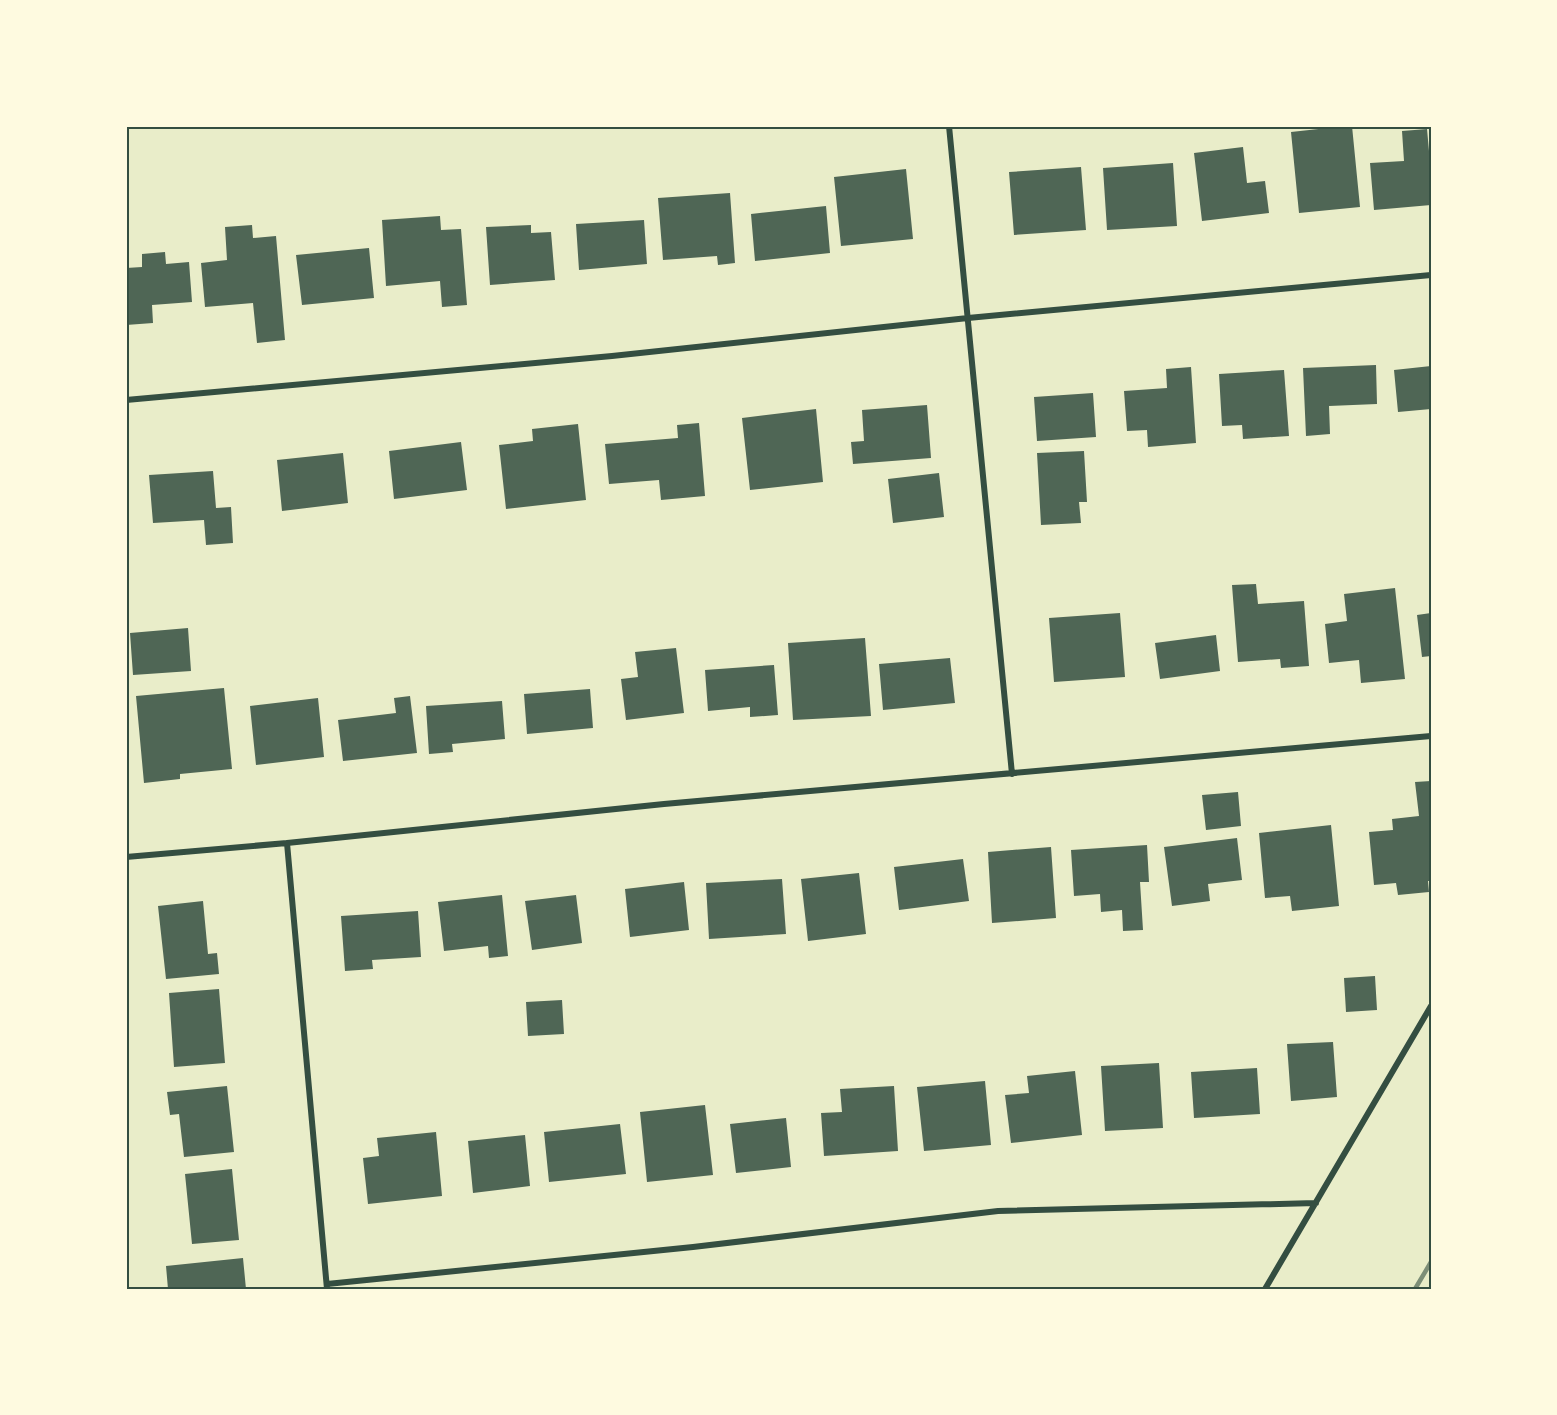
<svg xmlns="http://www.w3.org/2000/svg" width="1557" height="1415" font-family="Georgia,serif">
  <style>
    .building { fill: #4f6655 }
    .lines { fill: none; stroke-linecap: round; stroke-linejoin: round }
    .minor { stroke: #344e41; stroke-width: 6 }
    .rail { stroke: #7c8e77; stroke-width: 4.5 }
    .neatline { fill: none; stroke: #344e41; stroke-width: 2 }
  </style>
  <rect width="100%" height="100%" fill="#e9edc9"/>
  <path class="building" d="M1346 126H1352L1360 207 1299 213 1291 132Z
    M1427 129 1429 151H1431V205L1374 210 1370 163 1404 161 1402 131Z
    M1243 147 1247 183 1265 181 1269 213 1202 221 1194 153Z
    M1173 163 1177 226 1107 230 1103 168Z
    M1081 167 1086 230 1014 235 1009 172Z
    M906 169 913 239 841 246 834 177Z
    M730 193 735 263 718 265 717 256 663 260 658 198Z
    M826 206 830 253 755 261 751 214Z
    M440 216 441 230 461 229 467 305 442 307 440 281 386 286 382 220Z
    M644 220 647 264 579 270 576 224Z
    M252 225 253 238 276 236 285 340 257 343 253 303 205 307 201 263 227 260 225 227Z
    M531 225V233L551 232 555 280 490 285 486 227Z
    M369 248 374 298 302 305 296 255Z
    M165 252 166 264 189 262 192 302 152 305 153 323 126 325V268L142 267V254Z
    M1376 365 1377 404 1329 406 1330 434 1306 436 1303 368Z
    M1431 366V409L1398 412 1394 370Z
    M1191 367 1196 443 1148 447 1147 430 1127 431 1124 391 1167 388 1166 369Z
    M1284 370 1289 436 1243 439 1242 425 1222 426 1219 374Z
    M1093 393 1096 437 1037 441 1034 397Z
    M927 405 931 458 853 464 851 442 864 441 862 410Z
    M816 409 823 482 750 490 742 418Z
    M699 423 705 496 661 500 659 480 609 484 605 444 678 438 677 425Z
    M578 424 586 500 506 509 499 445 533 441 532 429Z
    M461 442 467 490 394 499 389 451Z
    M1084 451 1087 502H1079L1081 523 1041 525 1037 453Z
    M343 453 348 503 282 511 277 460Z
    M213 471 216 508 231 507 233 543 206 545 204 520 153 523 149 475Z
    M939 473 944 517 893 523 888 479Z
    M1256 584 1258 604 1304 601 1309 666 1281 668 1280 659 1238 662 1232 585Z
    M1395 588 1405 679 1361 683 1359 660 1329 663 1325 624 1347 621 1344 594Z
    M1120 613 1125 677 1054 682 1049 618Z
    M1431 613V656L1422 657 1417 615Z
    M188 628 191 671 133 675 130 633Z
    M1216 635 1220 671 1160 679 1155 643Z
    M865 638 871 716 793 720 788 643Z
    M676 648 684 713 626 720 621 679 638 677 635 652Z
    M950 658 955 703 883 710 879 664Z
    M774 665 778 715 750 717V707L708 711 705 670Z
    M224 688 232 769 180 774V779L144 783 136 696Z
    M590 689 593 728 527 734 524 694Z
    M410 696 417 753 343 761 338 720 396 713 394 698Z
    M318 698 324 757 256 765 250 706Z
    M502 701 505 739 452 744 453 752 429 754 426 706Z
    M1431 781V881H1428L1429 892 1398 895 1396 883 1374 885 1369 832 1393 830 1392 819 1419 816 1415 782Z
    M1238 792 1241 826 1206 830 1202 795Z
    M1331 825 1339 906 1292 911 1290 896 1265 898 1259 833Z
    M1237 838 1242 880 1208 884 1210 901 1172 906 1164 847Z
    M1147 845 1149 882H1140L1143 930 1123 931 1122 910 1101 912 1100 894 1074 896 1071 850Z
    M1051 847 1056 918 992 923 988 852Z
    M963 859 969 901 899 910 894 867Z
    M859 873 866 934 808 941 801 879Z
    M782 879 786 934 709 939 706 883Z
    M684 882 689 930 630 937 625 889Z
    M502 895 508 956 489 958 488 946 444 951 438 902Z
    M576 895 582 943 532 950 525 901Z
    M203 901 208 954 217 953 219 974 166 979 158 906Z
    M418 911 421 957 372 960 373 969 345 971 341 916Z
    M1375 976 1377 1010 1346 1012 1344 978Z
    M219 989 225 1063 174 1067 169 993Z
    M562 1000 564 1034 528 1036 526 1002Z
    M1333 1042 1337 1097 1291 1101 1287 1044Z
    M1159 1063 1163 1128 1105 1131 1101 1066Z
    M1257 1068 1260 1114 1194 1118 1191 1072Z
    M1075 1071 1082 1135 1011 1143 1005 1095 1029 1093 1027 1076Z
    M985 1081 991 1145 924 1151 917 1087Z
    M227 1086 234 1152 184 1157 179 1114 170 1115 167 1092Z
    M894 1086 898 1151 824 1156 821 1113 842 1112 840 1089Z
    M705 1105 713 1175 647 1182 640 1112Z
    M786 1118 791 1167 736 1173 730 1124Z
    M620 1124 626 1174 549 1182 544 1132Z
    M436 1132 442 1196 368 1204 363 1158 379 1156 377 1138Z
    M525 1135 530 1186 473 1193 468 1141Z
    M232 1169 239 1240 192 1244 185 1174Z
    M243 1258 246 1289H168L166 1266Z"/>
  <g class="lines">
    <path class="minor" d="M949 126 1012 774
      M126 400 612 356 968 318 1431 275
      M287 843 327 1289
      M126 857 287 843 664 804 1431 736
      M327 1284 693 1247 998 1211 1316 1203
      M1265 1289 1431 1006"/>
    <path class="rail" d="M1415 1289 1431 1262"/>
  </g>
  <rect width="1557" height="1415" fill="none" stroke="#fefae0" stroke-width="255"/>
  <rect x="128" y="128" width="1302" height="1160" class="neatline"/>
</svg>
